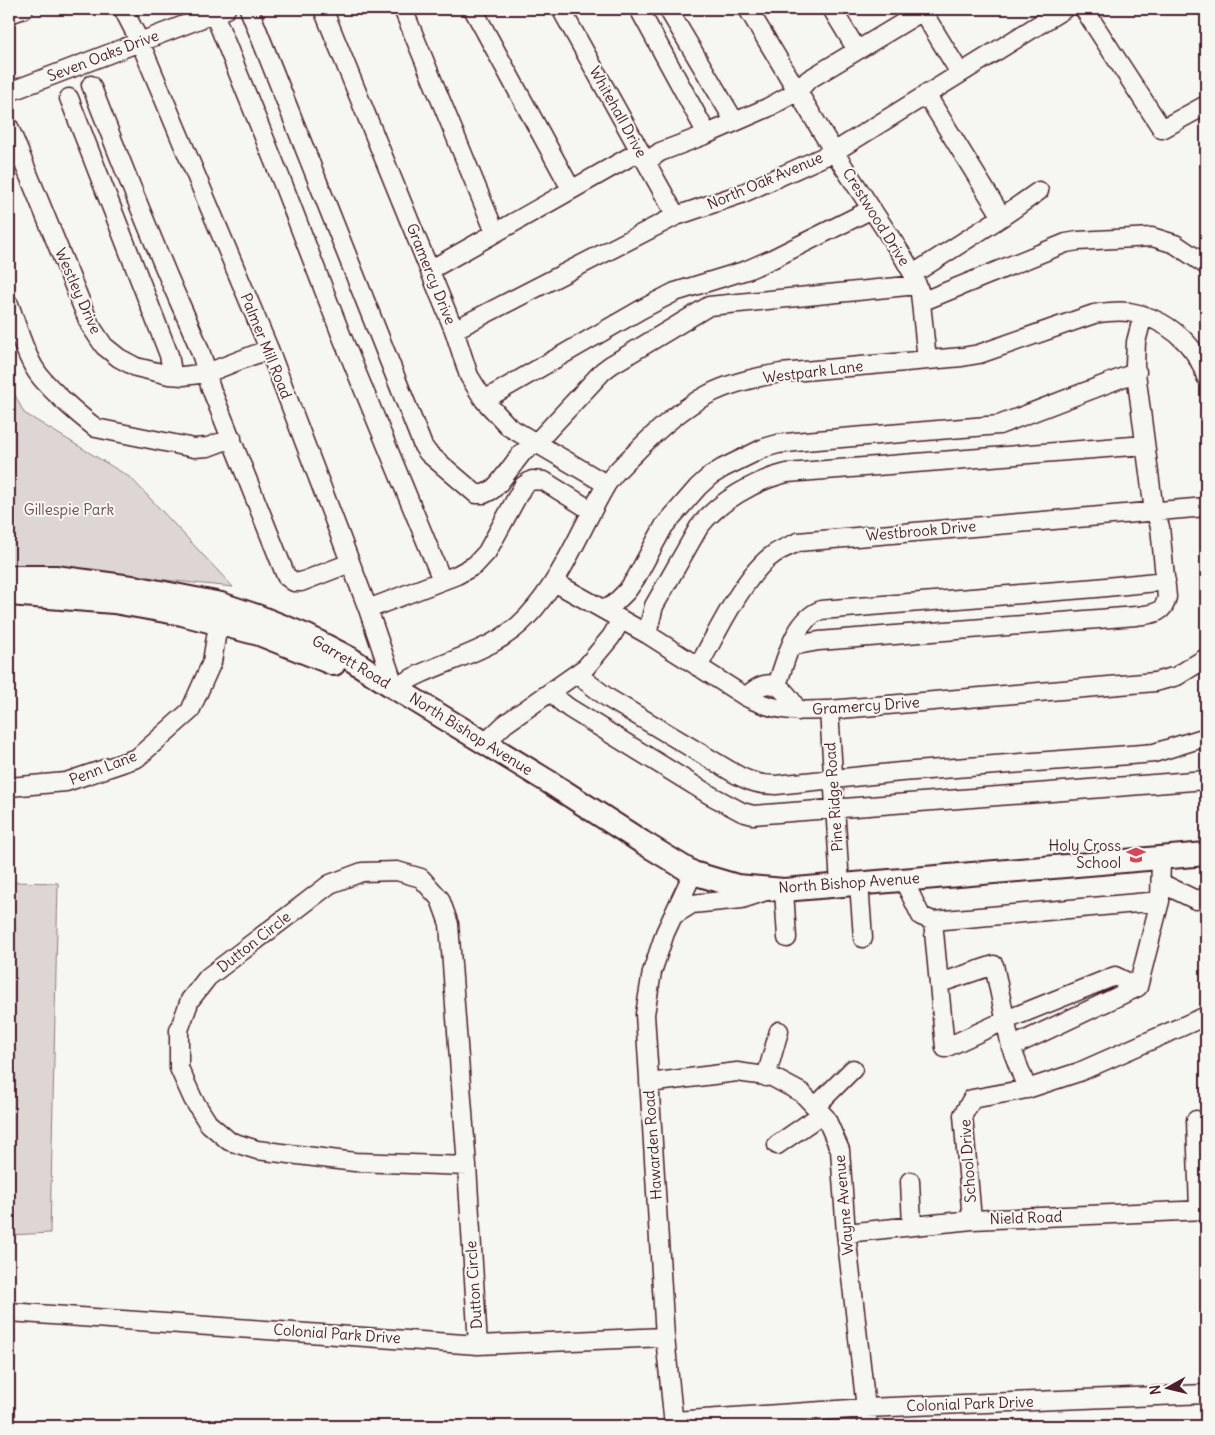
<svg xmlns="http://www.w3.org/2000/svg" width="1215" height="1435" font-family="Delius,sans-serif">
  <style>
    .green { fill: #ddd6d5; stroke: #947a80 }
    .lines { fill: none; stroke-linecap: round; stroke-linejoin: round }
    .minor-casing { stroke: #4a1f2b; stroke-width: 21 }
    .major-casing { stroke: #4a1f2b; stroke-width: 26 }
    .minor { stroke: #f6f6f2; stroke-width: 18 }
    .major { stroke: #f6f6f2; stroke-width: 22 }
    .labels { text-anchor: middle; stroke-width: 4; stroke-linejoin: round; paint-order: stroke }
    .street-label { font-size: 15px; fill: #4a1f2b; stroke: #f6f6f2 }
    .park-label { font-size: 15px; fill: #6f4d56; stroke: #f6f6f2 }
    .poi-label { font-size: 15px; fill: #4a1f2b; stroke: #f6f6f2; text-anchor: end }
  </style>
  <rect width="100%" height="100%" fill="#f6f6f2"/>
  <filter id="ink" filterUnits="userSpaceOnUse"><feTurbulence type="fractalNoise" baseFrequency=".02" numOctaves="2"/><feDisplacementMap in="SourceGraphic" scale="10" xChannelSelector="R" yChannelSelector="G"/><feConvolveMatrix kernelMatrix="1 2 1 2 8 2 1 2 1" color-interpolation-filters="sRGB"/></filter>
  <g filter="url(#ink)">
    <path class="green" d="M9 383 24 413 131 478 233 587 9 564Z
      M9 882 58 883 50 1233 9 1235Z"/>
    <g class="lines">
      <g class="minor-casing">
        <path id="minor" d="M123 9 140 42 269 349 368 609 395 688C437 660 492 655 527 617 562 580 580 530 605 487 612 474 625 463 635 453 657 430 680 409 709 394 730 383 757 377 781 373L962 357 979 354 1094 314C1106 312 1118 311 1129 312 1165 318 1196 343 1206 377
          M207 9 217 21 283 184 342 337 442 580
          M249 9 423 446 428 453 476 494H484L492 490 499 483 522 453 537 442 603 371 611 365 709 306 917 285
          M323 9 454 330 469 376 484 400 509 427 606 484
          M403 9 495 232
          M473 9 571 189
          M561 9 676 216
          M639 9 707 134
          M668 9 735 122
          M748 9 834 152 902 255 913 274 920 293 927 360
          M832 9 857 50
          M921 9 960 73
          M1084 9 1162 129 1206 105
          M9 14 24 9
          M91 85C116 149 141 212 168 276 182 310 203 349 210 386L286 576 294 582H301L350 563
          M9 92 226 9
          M69 98 169 355 171 366 169 375
          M9 127 90 325 104 346 119 358 136 367 169 375 183 376 207 373 269 349
          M646 162 660 152 705 135 767 108 798 91 808 80 926 9
          M1002 217 1039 191
          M430 270 640 151
          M913 274 1002 217 926 94
          M921 302 1066 243 1078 241 1152 237 1175 244 1206 265
          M9 304C17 325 23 350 35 369 44 385 80 416 96 428L194 448 208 447 232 438
          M454 330 676 216 741 194 834 152 1064 9
          M484 400 642 309 675 292 747 270 772 259 872 209
          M554 582 647 634 746 697C777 712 795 711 829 710L1155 682 1177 676 1206 658
          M368 609 457 575 475 565 487 552 523 486 532 480 544 481 592 511
          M604 610 614 604 627 591 636 578 664 526 698 487 710 476 723 468 764 448 778 444 805 441 999 425 1137 372
          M647 634 654 606 699 527C718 502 756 480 787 473L1145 445
          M791 646 819 641 1136 616C1150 614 1164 615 1167 597L1160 527 1153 504 1135 365 1136 342 1143 315
          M698 667C716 635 744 574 774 554 781 549 790 546 798 542L1206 507
          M578 673 587 682 608 698 727 769C743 779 756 785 776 785L901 772 1143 754 1154 753 1206 737
          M777 685C786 660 794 620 821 610L1096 588 1166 581
          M552 691 560 701 569 708 710 795 742 812 753 815 1206 780
          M746 697C770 673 784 686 798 711
          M829 710 840 885
          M485 743 505 724 586 667 611 637 621 620
          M9 787 66 782 137 758 190 711 212 662 220 612
          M903 879 921 916 933 921
          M859 883 863 938
          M1161 883 1196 900 1206 897
          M784 890 787 938
          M674 915 692 904 742 899 766 891
          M940 983 994 965 1011 1047 1027 1089
          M1138 987 1160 901
          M1011 1047 1138 987 1115 976 1006 1020 945 1048 933 921 1160 901 1161 858
          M766 1077 779 1031
          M649 1083 737 1072 772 1077 802 1093 826 1118 840 1150 846 1233 868 1426
          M815 1107 853 1069
          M1196 1120 1199 1211
          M777 1145 822 1114
          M467 1166 355 1162 257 1150 229 1141 208 1123 193 1099 179 1068V1030L190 1000 208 977 330 884 362 872 397 871 421 878 440 899 449 924 467 1166 478 1345
          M910 1181 912 1226
          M972 1220 963 1115 972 1099 1027 1089 1079 1072 1206 1016
          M846 1233 972 1220 1206 1210
          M9 1312 478 1345 665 1337
          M674 1421 866 1408 1206 1394
          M674 1426 665 1337 645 1014 652 972 665 933 693 873"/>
      </g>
      <g class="major-casing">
        <path id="major" d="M9 577H55L139 588 221 604 257 616 307 636 349 658 395 688 549 782 642 842 693 873 737 886 784 890 1206 854
          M9 594 114 602 182 614 259 634 334 664"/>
      </g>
      <use href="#minor" class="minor"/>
      <use href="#major" class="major"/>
    </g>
  </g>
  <defs>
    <g id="school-bare" transform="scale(1.5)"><path d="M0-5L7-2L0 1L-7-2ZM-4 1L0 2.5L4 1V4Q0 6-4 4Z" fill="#d1495b" stroke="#f6f6f2" stroke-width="2.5" paint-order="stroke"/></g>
  </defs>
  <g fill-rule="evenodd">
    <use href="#school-bare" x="1136" y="855"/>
  </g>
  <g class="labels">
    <g class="street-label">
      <text transform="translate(103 56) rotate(-21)" y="5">Seven Oaks Drive</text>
      <text transform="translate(618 112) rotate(61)" y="5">Whitehall Drive</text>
      <text transform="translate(765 181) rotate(-23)" y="5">North Oak Avenue</text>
      <text transform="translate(876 217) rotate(58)" y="5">Crestwood Drive</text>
      <text transform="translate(431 274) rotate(68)" y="5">Gramercy Drive</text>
      <text transform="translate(78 291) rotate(66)" y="5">Westley Drive</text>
      <text transform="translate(266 346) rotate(68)" y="5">Palmer Mill Road</text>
      <text transform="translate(813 372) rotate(-7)" y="5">Westpark Lane</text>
      <text transform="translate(921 531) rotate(-5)" y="5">Westbrook Drive</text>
      <text transform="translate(351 662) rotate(31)" y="5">Garrett Road</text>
      <text transform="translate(866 706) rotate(-4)" y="5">Gramercy Drive</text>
      <text transform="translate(471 734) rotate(32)" y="5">North Bishop Avenue</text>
      <text transform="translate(103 768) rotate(-21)" y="5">Penn Lane</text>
      <text transform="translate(834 797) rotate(-94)" y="5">Pine Ridge Road</text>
      <text transform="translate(849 883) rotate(-4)" y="5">North Bishop Avenue</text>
      <text transform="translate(254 942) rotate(-38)" y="5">Dutton Circle</text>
      <text transform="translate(653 1145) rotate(-94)" y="5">Hawarden Road</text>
      <text transform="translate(968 1161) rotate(-94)" y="5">School Drive</text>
      <text transform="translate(844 1205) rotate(-95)" y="5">Wayne Avenue</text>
      <text transform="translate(1026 1218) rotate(-2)" y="5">Nield Road</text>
      <text transform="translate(474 1285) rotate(-94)" y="5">Dutton Circle</text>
      <text transform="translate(337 1334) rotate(4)" y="5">Colonial Park Drive</text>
      <text transform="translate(970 1404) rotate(-2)" y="5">Colonial Park Drive</text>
    </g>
    <g class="park-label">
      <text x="69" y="515">Gillespie Park</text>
    </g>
    <g class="poi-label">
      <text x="1121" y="851">Holy Cross<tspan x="1121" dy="17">School</tspan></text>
    </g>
  </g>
  <rect width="1215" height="1435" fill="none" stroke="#f6f6f2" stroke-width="30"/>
  <rect x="15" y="15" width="1185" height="1405" fill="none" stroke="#4a1f2b" stroke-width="2" filter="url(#ink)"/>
  <g transform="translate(1168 1388) rotate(262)" stroke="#f6f6f2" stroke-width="4" paint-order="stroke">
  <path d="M0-4L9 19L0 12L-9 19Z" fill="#4a1f2b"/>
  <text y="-8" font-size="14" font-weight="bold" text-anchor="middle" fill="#4a1f2b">N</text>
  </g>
</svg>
